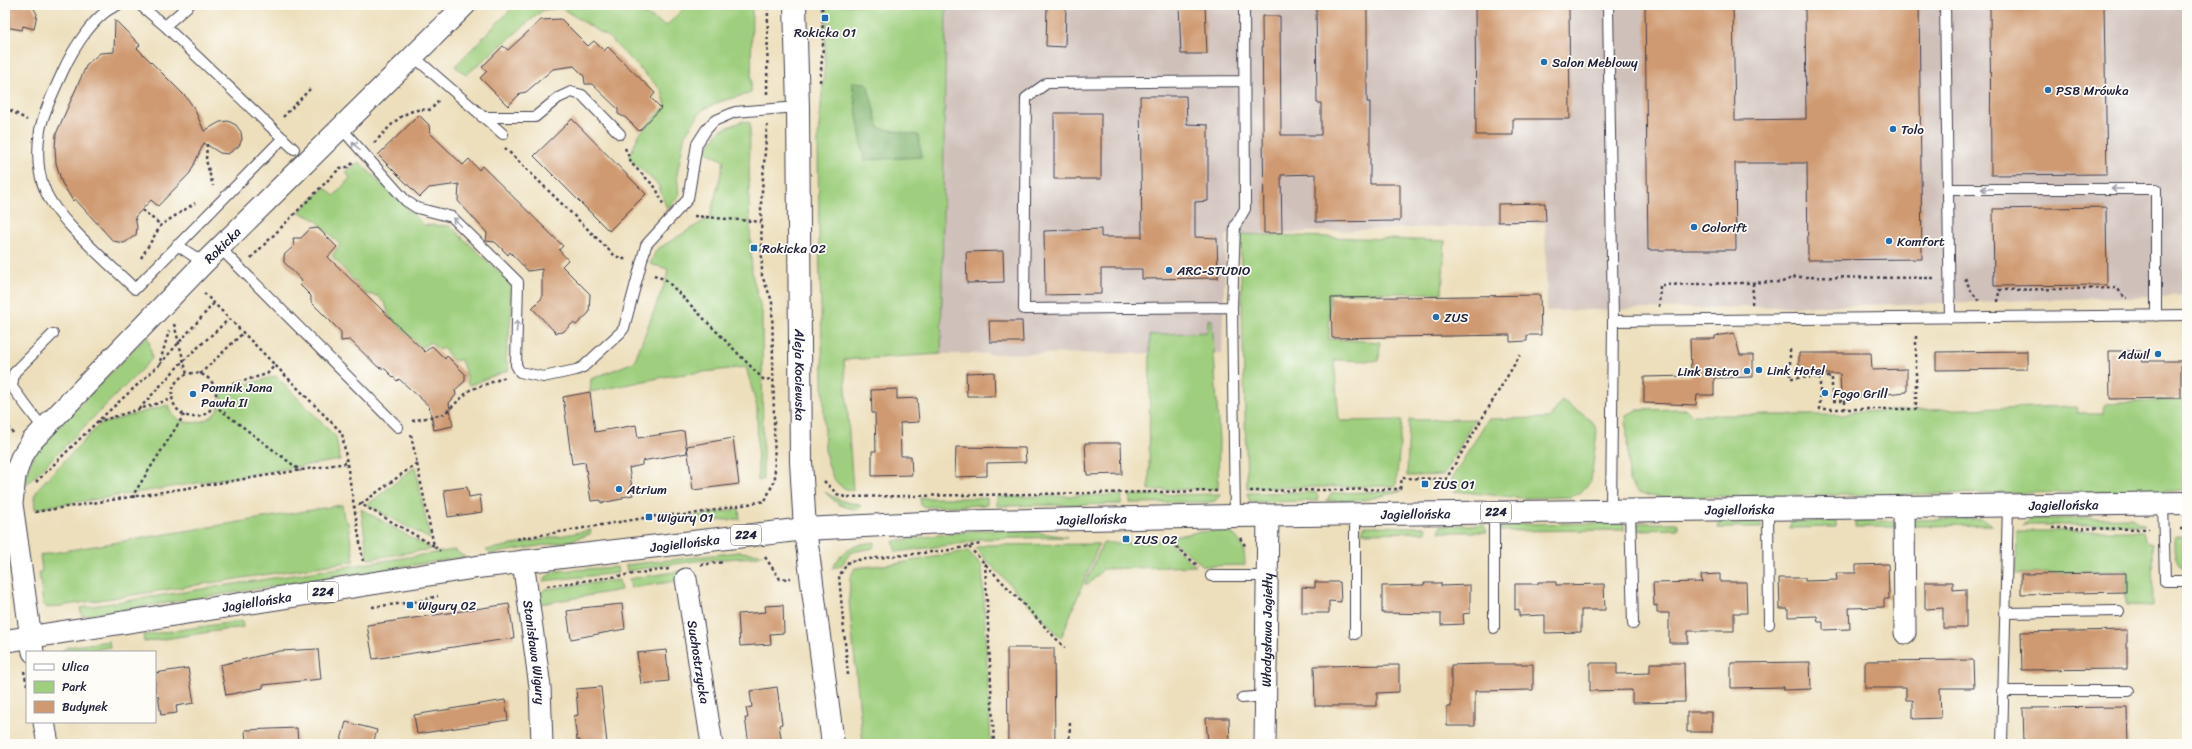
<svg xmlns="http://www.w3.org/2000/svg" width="2192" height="749" font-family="Sriracha,sans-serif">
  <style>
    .industrial { fill: #cfc0ba }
    .green { fill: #9fcf7e; stroke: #60785c }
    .forest { fill: #7fb26d; stroke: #506a54 }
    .building { fill: #cf9a71 }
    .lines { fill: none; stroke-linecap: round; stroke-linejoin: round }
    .lane-casing { stroke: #403e4e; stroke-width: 12 }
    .street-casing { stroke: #403e4e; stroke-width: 23 }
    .secondary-casing { stroke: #403e4e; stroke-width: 24 }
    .primary-casing { stroke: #403e4e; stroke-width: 24 }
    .path { stroke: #403e4e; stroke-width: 2.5; stroke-dasharray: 3 3; stroke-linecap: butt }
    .lane { stroke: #fff; stroke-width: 10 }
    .street { stroke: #fff; stroke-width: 21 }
    .secondary { stroke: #fff; stroke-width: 22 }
    .primary { stroke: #fff; stroke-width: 22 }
    .oneway { stroke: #9c9ca7 }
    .poi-dot { fill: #1f6fb2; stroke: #fdfcf7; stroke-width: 1.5 }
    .labels { text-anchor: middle; stroke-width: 3.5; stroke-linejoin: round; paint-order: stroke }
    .shield { fill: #fdfcf7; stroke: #646373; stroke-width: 1 }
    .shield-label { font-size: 12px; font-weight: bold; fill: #22223b }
    .poi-label { font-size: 13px; fill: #22223b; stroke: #fdfcf7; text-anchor: start }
    .street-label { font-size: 13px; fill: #22223b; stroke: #fdfcf7 }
  </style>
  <rect width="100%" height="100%" fill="#fdfcf7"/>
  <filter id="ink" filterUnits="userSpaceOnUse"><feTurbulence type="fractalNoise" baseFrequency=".025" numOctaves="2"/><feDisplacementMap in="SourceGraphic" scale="8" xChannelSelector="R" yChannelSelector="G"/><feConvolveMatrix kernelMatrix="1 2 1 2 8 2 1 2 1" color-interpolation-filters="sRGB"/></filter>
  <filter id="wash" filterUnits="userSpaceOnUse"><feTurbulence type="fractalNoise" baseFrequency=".012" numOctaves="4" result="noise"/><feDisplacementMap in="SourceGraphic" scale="16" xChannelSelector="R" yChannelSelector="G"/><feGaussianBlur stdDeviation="0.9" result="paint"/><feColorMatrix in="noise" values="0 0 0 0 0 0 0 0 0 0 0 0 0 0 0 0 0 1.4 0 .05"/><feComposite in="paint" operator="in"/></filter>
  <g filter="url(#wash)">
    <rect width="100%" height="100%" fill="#eddfbc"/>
    <path class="industrial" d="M946 5H2187V295L1913 304 1547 311 1545 223 1226 235 1222 353 941 354Z"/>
    <path class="green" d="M515 5H629L666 26 687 5H752L751 93 722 101 702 110 685 135 677 174 679 196 667 209 658 185 629 158 639 134 666 106 662 91 608 37 561 8 543 10 466 75 455 66Z
      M824 5H946L941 354 844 360 853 491C832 487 829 469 825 450L819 240 818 137 825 62V26L827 22Z
      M743 121 750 123 749 201 752 274 762 312 763 480 758 481 757 407 746 367 669 376 590 392 591 379 634 362 666 280 668 269 650 264 656 250 710 217 724 161 705 151 720 130Z
      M359 162 424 225 450 226 510 282 512 307 506 359 509 370 470 385 467 383V377L461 360 454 361 443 348 439 350 430 342 422 348 389 316 386 305 378 296 366 294 332 256 340 245 316 220 299 212 325 187 334 196 350 178 346 172Z
      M1240 234 1445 241 1442 293H1330L1329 339 1380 342 1379 361 1334 360 1339 419 1341 421 1402 420 1396 486 1247 488Z
      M1208 319 1212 320 1219 440 1218 489 1149 490 1150 335 1208 332Z
      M148 335 152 359 24 487 31 461 39 447Z
      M276 376 336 437 340 460 35 509 34 497 39 487 100 424 168 405C178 436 226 423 221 392Z
      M2187 399V491L1655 497 1638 492 1629 481 1626 415 1638 410 1686 409 1692 415H1843L1854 412 2077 406 2078 413H2104L2105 404Z
      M1562 400 1592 421 1597 431 1591 481 1579 494 1570 497 1521 498 1454 491 1452 478 1488 419 1550 418Z
      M1475 419 1443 475 1407 476 1409 420Z
      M415 467 430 539 367 505Z
      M1402 491 1364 500 1326 501 1332 493Z
      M825 492C835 498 846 504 859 504L861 507 859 509C844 509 835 503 825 492Z
      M1315 492 1318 496 1317 501 1250 502 1247 493Z
      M1221 494 1215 501 1210 502 1130 503V495Z
      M1122 495 1121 504 997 506V497Z
      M920 498H987V505L925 507 921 505Z
      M342 505 344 518 348 523 354 561 47 608 43 604 39 572 42 571 40 555Z
      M361 509 431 549 368 559Z
      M739 509 740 519 692 522 691 517Z
      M2132 518 2145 525H2023L2030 519Z
      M1981 519 1992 525 1910 526 1913 520Z
      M1720 521 1759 522 1762 528H1718Z
      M1836 521V527L1790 528 1791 522Z
      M1859 521H1894L1897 527H1855V522Z
      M1621 523 1624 525V530L1499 531V527L1501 524Z
      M1638 523H1677L1678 524V529L1637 530Z
      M1441 525H1484L1487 532H1439Z
      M1364 526 1426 527V532L1362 533Z
      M591 530 590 534 570 541 490 554 486 550Z
      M980 530H1022L1067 537 980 539 965 543 896 552 893 541Z
      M1225 531C1241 536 1245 549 1245 565L1204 566 1168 538 1197 532Z
      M2017 531H2143L2146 542 2152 544 2153 606 2126 605V571L2016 574Z
      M2175 537H2187V569C2174 563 2175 549 2175 537Z
      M1165 539 1196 566 1103 569 1089 584H1085L1103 543H1145Z
      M875 542 873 548 851 552 841 566 832 568C843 550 854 544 875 542Z
      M1099 544 1061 638 975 548 986 545Z
      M454 550 465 557 82 616 80 608Z
      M968 551 982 566 991 744H863L849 601 850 578 855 568 900 563Z
      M738 552 763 554 756 557 696 561 627 571 626 565Z
      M617 567 618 573 543 581 547 576 556 571Z
      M681 571 683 580 631 588 629 579Z
      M619 580 621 590 540 604 539 595 545 589Z
      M242 621 243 627 144 642 143 635Z
      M109 641 110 647 81 652H60L68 647Z"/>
    <path class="forest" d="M852 82 867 83 879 128 918 135 922 157 864 160Z"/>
    <g id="blocks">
      <path class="building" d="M5 5H32L37 14 34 29 23 26 22 30 5 27Z
        M1047 5H1066L1065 47 1046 46Z
        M1179 5H1205L1207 54H1181Z
        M1316 5H1367V102H1370V184H1400V221L1316 222V174L1281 175 1282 233H1264L1262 16H1280L1281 135H1321V103H1317Z
        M1475 5H1569L1570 119H1513V135H1476Z
        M1645 5H1733L1735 120 1806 119 1805 5H1919L1922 259 1808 260 1807 163H1735L1736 250H1648Z
        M1990 5H2104L2107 174 1991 175Z
        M561 19 588 46 594 41 604 51 608 47 655 93 651 98 661 108 639 131 626 118 618 114V109L592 84H585L584 76 574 66 553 69 526 92 521 93 508 106 480 78 487 71 482 67 503 46 508 50 541 20Z
        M115 20 140 45 137 48 187 98 194 108 204 131 220 122 228 121 236 125 241 132 242 139 239 146 228 154 220 153 204 143 190 173 158 206 151 200 135 217 137 227 136 235 124 243 113 241 75 199 73 201 62 183 56 163 55 149 56 134 87 64 100 53 114 52Z
        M1140 96H1186L1187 124 1208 125V201L1195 202V237L1217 238 1218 278 1142 279V269H1101V294L1045 295 1044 231 1101 229V237H1142Z
        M1054 113H1101V179H1054Z
        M419 115 429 125 430 133 463 165 469 159 479 170 482 166 563 246 559 250 568 260 562 266 590 294 589 313 576 325 573 323 563 332 556 333 532 308 542 298V269L528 271 510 252 508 255 495 242 486 241 487 233 458 201 459 184 429 188 420 197 378 155Z
        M572 119 646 194 609 231 534 156Z
        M1545 203 1546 221 1498 222V204Z
        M2106 207 2107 285 1994 286 1993 209Z
        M318 228 337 247 328 257 425 352 432 346 445 359 447 356 465 374V381L455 390 456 395 449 403 453 426 434 430 429 406 399 379 397 381 385 369 378 367 350 340 341 341V332L311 302V296L299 284 302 281 284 262V255L294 246 293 238H301L310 229Z
        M1003 251 1004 282 967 283 966 252Z
        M1540 295 1541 335H1527V341L1510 342V335L1332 338 1331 298Z
        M989 321H1022L1023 342H990Z
        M1734 333 1740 355H1753V377L1714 378V395H1697L1696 405 1644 403V377L1691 376 1690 339H1715V336Z
        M2027 351V369L1936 370V352Z
        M2109 351H2140L2141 361H2181V398L2110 399Z
        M1799 353H1871L1872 370 1907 369V392L1841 398 1840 374H1811V370L1799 371Z
        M994 372 995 396H967L966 373Z
        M897 389V399L917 398 919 422 900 423 901 456H911L912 475 872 476V451H876L875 413H872L871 390Z
        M590 392 595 432 636 425 638 438 684 431 687 453 642 461V465L629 468 633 495 622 497V499L601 503V500L591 501 585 462 572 464 563 397Z
        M733 438 739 484 693 490 687 446Z
        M1085 443H1121L1122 474 1087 475Z
        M956 447 1025 448 1026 462 987 463V476L955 477Z
        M467 487 469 497 480 495 482 512 448 517 444 490Z
        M1888 564 1889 599H1884V607L1849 608 1850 629 1823 630V622H1818L1817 616 1788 617V609H1780L1779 578H1805V581L1837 580 1836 573H1856V565Z
        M2126 573V592L2021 594V574Z
        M1720 574V582H1746L1747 613H1734V631H1688V643H1669V613H1657V605L1654 606 1653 583 1702 582 1701 575Z
        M1315 582H1340L1341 602 1329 601V613H1302V587L1315 588Z
        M1538 582H1556V585L1604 584 1605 610H1581V632L1545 633V615L1519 616V609L1515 610V584H1538Z
        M1925 582H1953V590L1966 589V628H1943V608L1925 609Z
        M1424 583H1441V586L1470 585V613L1463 614 1464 624 1441 625V614L1382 613V586L1424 585Z
        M509 604 514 638 373 659 367 625Z
        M622 604 625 629 571 639 567 611 582 609 581 608Z
        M783 605 784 633 770 634 771 644 740 646 738 614 766 612 765 606Z
        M2127 630V669L2022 670 2021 632Z
        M1007 648H1054L1055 744H1008Z
        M318 649 321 679 263 685V688L226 695 220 665 280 651Z
        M666 650 669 681 641 684 637 653Z
        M1973 660 1974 688H1940L1941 718 1913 719V700H1906V688H1865V661Z
        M1810 662 1811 689 1784 690V687L1731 688V663Z
        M1590 663H1617V674L1650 673V663H1684L1685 702 1632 703V690L1590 691Z
        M1487 664H1533V690L1475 691V726H1447V707H1451V665Z
        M1399 665V692L1377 693V706H1315L1314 666Z
        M188 668 194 703 176 706 177 713 161 715 158 696H155V673Z
        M601 687 607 744H580V740H577L574 716 578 715 576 689Z
        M777 687 782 724 779 725 782 744H749L745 718H748L746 708 752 707 750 691Z
        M505 700 508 720 417 734 414 715Z
        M2127 707 2128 744H2024L2023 708Z
        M1687 712H1712V732H1687Z
        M1206 718H1229L1230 744H1208Z
        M346 722 377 730 373 744H340Z
        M297 728 298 744H246L245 730Z"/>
    </g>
  </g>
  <g filter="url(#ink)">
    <use href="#blocks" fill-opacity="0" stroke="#403e4e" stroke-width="1"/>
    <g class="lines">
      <g class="lane-casing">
        <path id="lane" d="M118 5C95 13 73 49 63 71 55 89 44 110 40 130 37 150 37 172 45 190 55 218 112 266 135 289L283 138
          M140 5 165 26
          M189 5 165 26 294 149
          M1608 5 1613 321 1611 510
          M1945 5 1950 318
          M413 56 503 134
          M482 117H535L558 98 571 92 582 95 620 134
          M341 128 406 201 417 208 452 217 518 282 516 365 520 372 543 377 576 370 583 367 621 332 624 328 646 245 688 199 697 144 706 130 714 121 735 112 798 107
          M1948 189H2156V316
          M177 245 204 263
          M220 248 398 427
          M1232 307 1024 309 1026 98 1047 83 1244 81
          M1613 321 2187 315
          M43 428 12 387 14 373 53 334
          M2163 503 2165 581H2187
          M1768 508 1769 624
          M1630 510 1633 624
          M1355 514V634
          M1235 516 1232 307 1235 226 1245 209 1244 5
          M1211 576H1267
          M2004 613 2119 611
          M1494 628V512
          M2002 691H2129
          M1242 698 1265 696
          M2002 744 2008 504"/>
      </g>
      <g class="street-casing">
        <g id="street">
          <path d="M1904 506 1905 633"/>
          <path id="s1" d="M523 561 540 687 542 744"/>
          <path id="s2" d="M686 579 712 744"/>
          <path id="s3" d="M33 652 12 504 15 476 21 458 32 441 204 263 465 5"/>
          <path d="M44 722 48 744"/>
          <path id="s4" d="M1265 744 1268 515"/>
        </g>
      </g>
      <g class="secondary-casing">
        <g id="secondary">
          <path id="s5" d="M795 5 798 107 801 462 805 529 833 744"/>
        </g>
      </g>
      <g class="primary-casing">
        <g id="primary">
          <path id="s6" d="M5 641 477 567 805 529 943 522 1235 516 2187 503"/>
        </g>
      </g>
      <path class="path" d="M820 82 823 47 822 5
        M767 94 768 5
        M5 107 27 120
        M283 117 310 89
        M374 143C392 125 404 106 431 110L440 98
        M207 144 206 160 213 186
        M505 148 615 256 627 260
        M625 148 632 164 656 188 663 204
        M142 210 161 225
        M694 216 761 222
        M141 258 161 225 195 203
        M251 258 340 168 348 167 353 163
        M654 275 666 280 764 380 772 379
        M1965 278 1971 291 1979 301
        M204 293 342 433 363 561
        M1998 302 1999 290 2117 288 2125 298H2127
        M1752 304 1753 284
        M1659 307 1660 285 1782 282 1795 277 1934 278
        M174 324 187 374
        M1790 349V378L1832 377V401H1845V409
        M160 364 214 303
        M172 395a22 22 0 1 1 44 0a22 22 0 1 1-44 0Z
        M200 374 243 333
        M1820 377V409H1916V333
        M215 389 267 374 275 365
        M214 405 301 471
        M139 409 183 361 229 319
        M5 421 13 433
        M412 421 444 414 470 390 506 377
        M97 422 172 399
        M411 435 434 546 440 551
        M824 481 837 494 845 497 1219 491
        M36 482 97 422 159 365 169 331
        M1250 491 1400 489 1402 478 1446 479 1520 355
        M134 498 133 495 184 415
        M361 504 417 463
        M353 508 361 504 434 546
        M35 512 346 463
        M2052 528 2149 529
        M2180 529H2187
        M1240 538 1246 547
        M517 539 662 515H687L765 501 775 479 772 301 762 276 761 204 767 125
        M1167 539 1199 567
        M969 547 1065 648
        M765 557 780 579 791 578
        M985 563 994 744
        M701 565 724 562
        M547 586 669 569
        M372 607 414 602 438 596
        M24 671 27 685
        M848 675 839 576 849 561 950 550 981 544
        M1069 744 1070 722"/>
      <use href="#lane" class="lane"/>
      <use href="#street" class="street"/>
      <use href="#secondary" class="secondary"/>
      <use href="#primary" class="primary"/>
    </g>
    <defs><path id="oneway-shaft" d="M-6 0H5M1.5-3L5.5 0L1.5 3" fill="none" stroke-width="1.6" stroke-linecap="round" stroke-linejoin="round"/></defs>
    <g class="oneway">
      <use href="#oneway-shaft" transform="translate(356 146) rotate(-132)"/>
      <use href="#oneway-shaft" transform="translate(1987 189) rotate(180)"/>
      <use href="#oneway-shaft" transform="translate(2117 189) rotate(180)"/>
      <use href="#oneway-shaft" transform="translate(457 222) rotate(-136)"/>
      <use href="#oneway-shaft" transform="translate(517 326) rotate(-84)"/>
    </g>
  </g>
  <g class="poi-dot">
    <rect x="821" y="14" width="8" height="8" rx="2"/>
    <circle cx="1544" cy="62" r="4"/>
    <circle cx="2048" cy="90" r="4"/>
    <circle cx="1893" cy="129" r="4"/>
    <circle cx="1694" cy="227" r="4"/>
    <circle cx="1889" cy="241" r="4"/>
    <rect x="750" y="244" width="8" height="8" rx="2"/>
    <circle cx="1169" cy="270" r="4"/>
    <circle cx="1436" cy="317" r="4"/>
    <circle cx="2158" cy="354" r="4"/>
    <circle cx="1759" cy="370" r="4"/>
    <circle cx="1747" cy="371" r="4"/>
    <circle cx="1825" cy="393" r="4"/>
    <circle cx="193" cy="394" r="4"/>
    <rect x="1421" y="480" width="8" height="8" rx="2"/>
    <circle cx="619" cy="489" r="4"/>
    <rect x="645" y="513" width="8" height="8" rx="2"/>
    <rect x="1122" y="535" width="8" height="8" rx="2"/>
    <rect x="406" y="601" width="8" height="8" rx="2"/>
  </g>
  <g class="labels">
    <g class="shield">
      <rect x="1481" y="502" width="30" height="20" rx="3"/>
      <rect x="731" y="525" width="30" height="20" rx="3"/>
      <rect x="308" y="582" width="30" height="20" rx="3"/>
    </g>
    <g class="shield-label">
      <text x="1496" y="516">224</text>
      <text x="746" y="539">224</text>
      <text x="323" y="596">224</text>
    </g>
    <g class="poi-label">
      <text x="825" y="37" text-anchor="middle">Rokicka 01</text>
      <text x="1552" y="67">Salon Meblowy</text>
      <text x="2056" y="95">PSB Mrówka</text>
      <text x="1901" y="134">Tolo</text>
      <text x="1702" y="232">Colorift</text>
      <text x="1897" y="246">Komfort</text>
      <text x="762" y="253">Rokicka 02</text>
      <text x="1177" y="275">ARC-STUDIO</text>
      <text x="1444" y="322">ZUS</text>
      <text x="2150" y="359" text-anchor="end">Adwil</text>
      <text x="1767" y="375">Link Hotel</text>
      <text x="1739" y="376" text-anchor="end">Link Bistro</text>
      <text x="201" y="392">Pomnik Jana<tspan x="201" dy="15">Pawła II</tspan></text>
      <text x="1833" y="398">Fogo Grill</text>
      <text x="1433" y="489">ZUS 01</text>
      <text x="627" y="494">Atrium</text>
      <text x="657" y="522">Wigury 01</text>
      <text x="1134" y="544">ZUS 02</text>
      <text x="418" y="610">Wigury 02</text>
    </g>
    <g class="street-label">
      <text dy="5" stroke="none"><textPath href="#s3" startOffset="490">Rokicka</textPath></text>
      <text dy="5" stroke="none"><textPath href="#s5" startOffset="370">Aleja Kociewska</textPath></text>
      <text dy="5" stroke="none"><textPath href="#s6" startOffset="2067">Jagiellońska</textPath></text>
      <text dy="5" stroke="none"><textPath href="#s6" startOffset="1743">Jagiellońska</textPath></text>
      <text dy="5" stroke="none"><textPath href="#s6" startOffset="1419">Jagiellońska</textPath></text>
      <text dy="5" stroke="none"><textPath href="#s6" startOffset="1095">Jagiellońska</textPath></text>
      <text dy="5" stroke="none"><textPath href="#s6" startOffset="687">Jagiellońska</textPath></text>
      <text dy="5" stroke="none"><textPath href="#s6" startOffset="255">Jagiellońska</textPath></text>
      <text dy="5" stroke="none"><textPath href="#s4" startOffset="114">Władysława Jagiełły</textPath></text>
      <text dy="5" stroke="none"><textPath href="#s1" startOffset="92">Stanisława Wigury</textPath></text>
      <text dy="5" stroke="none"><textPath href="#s2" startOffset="84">Suchostrzycka</textPath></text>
    </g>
  </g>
  <rect width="2192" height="749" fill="none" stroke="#fdfcf7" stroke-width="20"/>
  <rect x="26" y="651" width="130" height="72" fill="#fdfcf7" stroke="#a5a5ac"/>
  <rect x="34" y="664" width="20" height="6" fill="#ffffff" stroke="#a5a5ac"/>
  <text x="62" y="671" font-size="12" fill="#22223b">Ulica</text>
  <rect x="34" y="681" width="20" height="12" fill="#9fcf7e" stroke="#a5a5ac"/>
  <text x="62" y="691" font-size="12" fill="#22223b">Park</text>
  <rect x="34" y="701" width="20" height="12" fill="#cf9a71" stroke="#a5a5ac"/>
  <text x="62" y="711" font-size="12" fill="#22223b">Budynek</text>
</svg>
